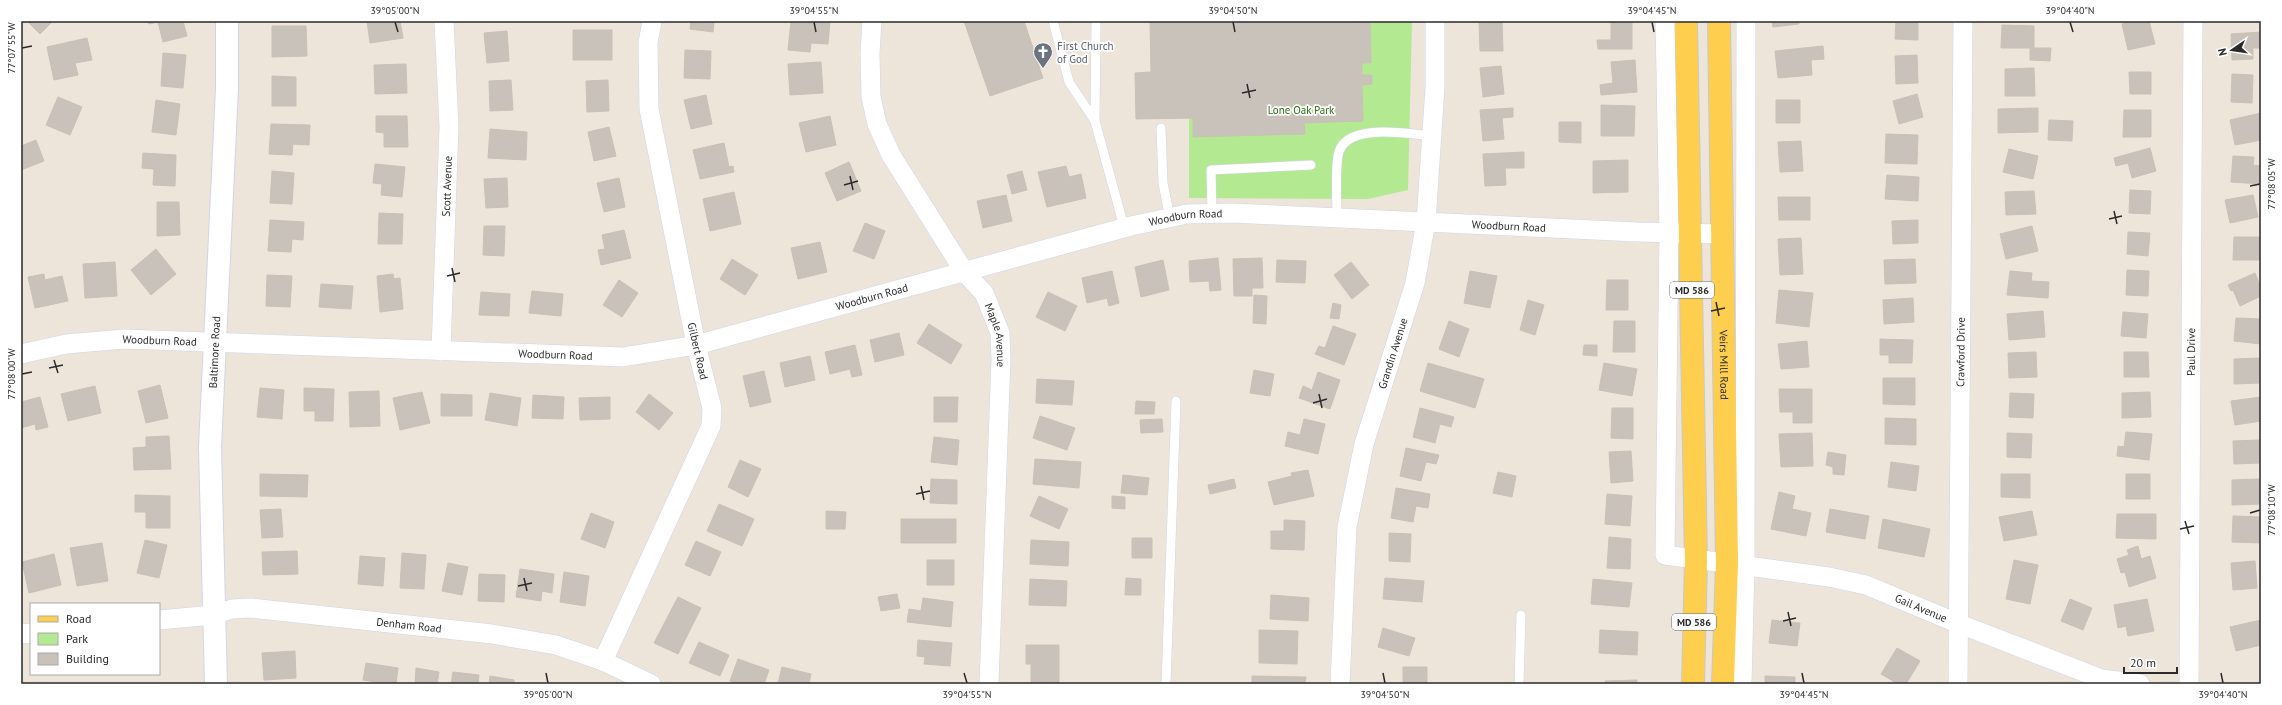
<svg xmlns="http://www.w3.org/2000/svg" width="2282" height="705" font-family="'PT Sans',sans-serif">
  <style>
    .green { fill: #b3ea91 }
    .building { fill: #c9c2ba; stroke: #c9c1b4 }
    .lines { fill: none; stroke-linecap: round; stroke-linejoin: round }
    .service-casing { stroke: #d0d4e5; stroke-width: 10 }
    .minor-casing { stroke: #d0d4e5; stroke-width: 20 }
    .tertiary-casing { stroke: #d0d4e5; stroke-width: 24 }
    .primary-casing { stroke: #c8c8c8; stroke-width: 24 }
    .service { stroke: #fff; stroke-width: 9 }
    .minor { stroke: #fff; stroke-width: 19 }
    .tertiary { stroke: #fff; stroke-width: 22 }
    .primary { stroke: #fecf4f; stroke-width: 22 }
    .ticks { fill: none; stroke: #2a2a2a; stroke-width: 1.5 }
    .labels { text-anchor: middle; stroke-width: 3.5; stroke-linejoin: round; paint-order: stroke }
    .shield { fill: #fff; stroke: #6a6a6a; stroke-width: 1 }
    .shield-label { font-size: 10px; font-weight: bold; fill: #2a2a2a }
    .worship-label { font-size: 11px; fill: #5b616d; stroke: #fff; text-anchor: start }
    .park-label { font-size: 11px; fill: #296e13; stroke: #fff }
    .street-label { font-size: 11px; fill: #2a2a2a; stroke: #fff }
    .neatline { fill: none; stroke: #2a2a2a; stroke-width: 1.5 }
    .ticks-label { font-size: 10px; text-anchor: middle; fill: #2a2a2a }
  </style>
  <rect width="100%" height="100%" fill="#eee5da"/>
  <path class="green" d="M1189 21H1412L1408 190 1368 199 1189 198Z"/>
  <path class="building" d="M27 21H53L40 34Z
    M148 21H183L187 36 163 42 158 22 149 24Z
    M367 21H400L403 38 370 43Z
    M691 21H714L713 32 690 29Z
    M791 21H830L828 44 811 43 810 52 788 50Z
    M964 21H1024L1043 78 990 96Z
    M1150 21H1370L1371 63H1362V75H1372V84L1362 85 1363 121 1304 123 1305 134 1193 137V118L1136 119 1135 73 1151 72Z
    M1479 21H1502L1503 51H1480Z
    M1611 21H1632V49H1598L1597 40H1611Z
    M1772 21H1799V24L1773 27Z
    M1896 21H1918V40L1895 39Z
    M2133 21H2149L2155 44 2128 50 2122 24Z
    M2002 25 2034 26V48H2051L2050 61 2030 60V48H2001Z
    M272 26H306L307 56 272 57Z
    M573 30H612V60H573Z
    M507 31 509 61 487 63 484 33Z
    M2261 32V48H2253V59L2232 60 2231 34Z
    M87 38 92 60 75 63 78 75 54 80 47 47Z
    M1823 46 1824 59 1811 60 1812 75 1778 78 1775 51Z
    M685 50 711 51 710 79 684 78Z
    M163 53 186 55 183 88 161 86Z
    M1917 55 1918 83 1896 84 1895 56Z
    M1635 60 1637 92 1601 95 1600 85 1613 83 1611 62Z
    M821 62 823 93 790 95 788 64Z
    M406 64 407 93 375 94 374 65Z
    M1501 66 1504 94 1483 97 1480 68Z
    M2034 68 2035 96H2005V69Z
    M2129 72H2151V94H2130Z
    M2232 74 2253 75 2252 103 2231 102Z
    M272 76 296 77V106H272Z
    M511 80 513 110 490 111 489 81Z
    M608 80 609 111 587 112 586 81Z
    M1917 94 1923 117 1899 124 1893 101Z
    M706 95 712 124 691 129 684 100Z
    M58 97 82 107 70 135 46 125Z
    M156 100 180 104 176 135 152 132Z
    M1776 100H1800V123H1776Z
    M1601 105 1635 106 1634 136H1601Z
    M1513 108V117L1502 118 1504 139 1483 141 1480 110Z
    M2038 108V132L1998 133V109Z
    M2124 110H2151V137H2123Z
    M2261 113V140L2235 145 2230 120Z
    M376 116H407L408 147H384V133L376 132Z
    M830 116 836 145 806 152 799 123Z
    M2049 120 2073 121 2072 141 2048 140Z
    M1559 122H1581V143L1559 142Z
    M271 124 310 125 309 145 293 144 292 155 269 154Z
    M609 127 616 156 594 161 588 132Z
    M490 129 527 132 526 160 488 158Z
    M1886 134 1918 135 1917 164 1885 163Z
    M36 140 44 161 21 170V146Z
    M1801 141 1803 171 1780 172 1778 142Z
    M724 143 729 167 733 166 734 172 700 179 693 150Z
    M2150 148 2156 171 2132 178 2128 163 2116 166 2114 158Z
    M2009 149 2038 156 2033 179 2003 172Z
    M1524 152V168H1505L1506 185 1485 186 1483 154Z
    M143 153 176 155 175 186 153 185 154 169 142 168Z
    M2233 156 2254 157 2253 165 2261 166V184L2231 182Z
    M1628 160V192L1593 193V161Z
    M849 162 861 191 837 201 825 173Z
    M375 164 405 167 402 197 381 195 382 184 373 183Z
    M1066 166 1069 177 1081 174 1086 198 1047 207 1038 172Z
    M272 171 294 173 292 204 270 203Z
    M1022 171 1027 190 1012 194 1007 175Z
    M1887 175 1919 177 1918 201 1885 199Z
    M507 178 508 207 486 208 484 179Z
    M619 178 625 207 604 212 597 183Z
    M2130 190 2151 191 2150 214 2129 213Z
    M2034 191 2036 214 2006 215 2005 192Z
    M734 192 741 224 710 231 703 199Z
    M1006 195 1012 221 983 228 977 201Z
    M2253 195 2258 217 2230 223 2225 200Z
    M1778 197H1810V220H1779Z
    M157 202H179L180 235 157 236Z
    M379 213 403 214 402 244H378Z
    M270 220 304 222 303 240 292 239 291 252 268 251Z
    M1918 220V243L1893 244 1892 221Z
    M865 223 885 231 874 259 853 251Z
    M484 226H505L504 256 483 255Z
    M2032 226 2038 251 2006 259 2000 234Z
    M624 230 631 258 601 265 598 250 605 249 602 235Z
    M2128 232 2150 233 2148 256 2127 254Z
    M2234 237H2261V260H2233Z
    M1801 238 1803 274 1780 275 1778 239Z
    M820 242 827 272 798 279 791 248Z
    M156 249 176 274 151 295 131 270Z
    M1218 258 1221 290 1210 291 1209 281 1190 282 1189 261Z
    M1262 258 1263 288H1252V296H1234L1233 259Z
    M732 259 758 275 745 295 720 279Z
    M1915 259 1916 283 1885 284 1884 260Z
    M1163 260 1169 290 1141 297 1135 267Z
    M1277 260 1306 261 1305 283 1276 282Z
    M115 262 117 296 85 298 83 264Z
    M1351 262 1369 285 1352 299 1334 275Z
    M2127 270 2149 271 2148 296 2126 295Z
    M1112 271 1119 303 1109 306 1107 298 1087 303 1082 278Z
    M1470 271 1497 276 1490 308 1464 303Z
    M2010 271 2032 273 2031 281 2049 282 2048 298 2007 295Z
    M2255 273 2261 288V296L2240 306 2233 290 2231 291 2228 285Z
    M44 274 45 280 62 276 68 301 35 308 28 277Z
    M393 274 394 279 400 278 403 309 380 312 377 276Z
    M267 275 292 276 290 307 266 306Z
    M619 280 638 293 622 317 603 305Z
    M1607 280H1628V310H1606Z
    M321 284 353 286 351 309 319 307Z
    M1779 290 1813 293 1809 327 1776 323Z
    M532 291 563 294 561 316 529 313Z
    M481 292 510 294 509 316 479 315Z
    M1048 292 1077 306 1065 331 1036 317Z
    M1254 295 1267 296 1266 324 1253 323Z
    M1913 298 1914 322 1884 324 1883 300Z
    M1528 300 1544 305 1535 335 1520 330Z
    M1333 303 1341 305 1339 319 1330 318Z
    M2043 311 2045 337 2009 340 2007 314Z
    M2123 312 2148 314 2146 338 2121 336Z
    M2236 318 2261 319V344L2234 341Z
    M1449 321 1469 329 1459 357 1439 349Z
    M1614 321H1635V352H1613Z
    M929 324 962 345 951 364 917 343Z
    M1333 326 1356 334 1344 365 1315 354 1319 346 1325 348Z
    M899 333 904 355 875 362 870 340Z
    M1880 339 1913 340 1912 363H1889V355H1880Z
    M1807 341 1809 367 1781 369 1778 344Z
    M855 345 862 375 852 377 850 369 830 374 825 352Z
    M1584 345H1597V356L1583 355Z
    M2036 352 2037 377 2009 378 2008 353Z
    M2124 352H2148L2149 377H2124Z
    M810 356 815 380 785 387 780 363Z
    M2261 358V383L2234 384V359Z
    M1428 363 1484 379 1475 408 1420 391Z
    M1604 363 1637 369 1632 396 1599 390Z
    M1254 370 1274 374 1270 396 1250 393Z
    M764 371 771 402 750 407 743 376Z
    M1318 372 1340 380 1330 409 1299 398 1303 386 1312 390Z
    M1883 378H1915V405L1883 404Z
    M1037 379 1074 381 1072 405 1036 403Z
    M160 385 168 418 146 423 138 391Z
    M95 386 101 413 68 421 61 394Z
    M260 388 284 390 282 419 257 417Z
    M304 388 334 389 333 421H315V411H304Z
    M1779 389H1812V423H1793V412H1780Z
    M379 391 380 426 350 427 349 392Z
    M422 392 430 423 400 430 393 398Z
    M2150 392 2151 417 2122 418V393Z
    M490 393 521 398 517 426 485 420Z
    M2010 393 2034 394 2033 418 2009 417Z
    M441 394 472 395V416H441Z
    M649 394 673 413 659 430 636 412Z
    M533 395 564 397 563 419 532 418Z
    M40 397 48 427 36 430 35 424 21 428V402Z
    M610 397V419L580 420 579 398Z
    M934 397H958L957 422H934Z
    M2261 397V421L2235 425 2231 401Z
    M1136 401 1155 402 1154 414H1135Z
    M1420 408 1454 417 1451 427 1440 424 1435 443 1413 437Z
    M1612 408H1633V439L1611 438Z
    M1040 416 1075 428 1067 450 1033 438Z
    M1885 418 1916 419V445L1885 444Z
    M1162 419 1163 432 1141 433 1140 420Z
    M1304 419 1325 424 1318 454 1285 446 1288 432 1300 435Z
    M2126 432 2152 434 2149 460 2117 456 2118 446 2124 447Z
    M1812 433 1813 466 1781 467 1779 434Z
    M2007 433 2032 434 2031 458 2007 457Z
    M169 436 171 469 134 470 133 448 146 447V437Z
    M934 437 959 440 957 465 931 462Z
    M2261 440V463L2234 464 2233 441Z
    M1406 448 1439 455 1436 464 1426 462 1421 481 1400 476Z
    M1631 451 1633 481 1611 483 1609 452Z
    M1828 452 1846 455 1844 475 1833 474V467L1826 465Z
    M1035 459 1081 462 1079 488 1033 484Z
    M740 460 761 469 748 497 728 487Z
    M1891 462 1919 466 1916 491 1888 487Z
    M1308 470 1314 496 1274 505 1268 482 1292 476 1291 473Z
    M1498 472 1516 476 1512 497 1493 493Z
    M260 474 308 475 307 497 260 496Z
    M2001 474H2030V498L2001 497Z
    M2126 474H2150V499H2126Z
    M1123 475 1149 478 1147 495 1121 493Z
    M931 479 957 480V504L930 503Z
    M1234 479 1236 488 1210 494 1208 485Z
    M2259 479 2260 504 2232 505V480Z
    M1396 488 1430 494 1428 508 1416 506 1413 522 1391 518Z
    M1779 492 1795 496 1792 509 1811 513 1806 536 1771 529Z
    M1607 494 1632 496 1630 526 1605 524Z
    M135 495 170 496V528H146V512H135Z
    M1039 496 1068 509 1059 529 1030 516Z
    M1112 496 1125 497V509L1112 508Z
    M719 504 754 519 742 546 707 531Z
    M281 509 283 537 262 538 260 510Z
    M1830 509 1869 516 1865 539 1826 532Z
    M826 511 846 512 845 529H826Z
    M2032 511 2037 535 2004 541 1999 517Z
    M591 513 614 522 605 548 581 539Z
    M2117 514H2156V539L2116 538Z
    M2233 516 2261 517V543L2232 542Z
    M901 519H956V543H901Z
    M1883 519 1930 529 1924 557 1878 548Z
    M1284 520 1305 521 1304 550 1271 549V531H1284Z
    M1389 533 1411 534 1410 562 1389 561Z
    M1609 537 1631 539 1630 569 1607 568Z
    M1132 538H1152V558H1132Z
    M145 540 167 545 159 578 137 573Z
    M1031 540 1069 542 1068 566 1030 564Z
    M696 541 721 552 710 576 685 565Z
    M102 543 108 581 77 586 70 548Z
    M2138 546 2141 559 2150 556 2156 578 2129 587 2125 572 2121 573 2117 559 2129 555 2127 550Z
    M297 551 298 574 263 575 262 552Z
    M402 553 426 555 424 589 400 588Z
    M54 554 61 585 29 593 22 562Z
    M360 556 385 558 383 586 358 584Z
    M927 560H954V585H927Z
    M2014 560 2038 565 2030 604 2006 599Z
    M2255 561 2257 588 2233 590 2231 563Z
    M448 563 468 567 462 595 442 591Z
    M520 569 554 574 552 593 542 591 541 601 516 597Z
    M564 572 589 576 585 606 560 602Z
    M479 574 505 575 504 602 478 601Z
    M1126 578 1141 579V595H1125Z
    M1385 578 1424 581 1422 602 1383 599Z
    M1030 579 1067 581 1066 606 1029 605Z
    M1593 579 1632 583 1629 607 1591 604Z
    M897 594 900 608 881 611 878 597Z
    M1271 595 1309 598 1308 621 1270 619Z
    M678 597 701 608 678 654 654 643Z
    M923 598 953 602 951 627 907 622 909 609 921 611Z
    M2070 599 2092 608 2083 630 2061 621Z
    M2147 599 2154 631 2128 636 2126 626 2118 628 2114 605Z
    M1772 620 1800 623 1797 646 1769 643Z
    M2261 620V645L2236 651 2230 627Z
    M1383 628 1415 638 1409 656 1378 647Z
    M1259 630 1298 631 1297 664 1259 663Z
    M1600 630 1638 632 1637 655 1599 653Z
    M918 640 952 643 950 666 924 664 925 657 917 656Z
    M699 642 729 655 720 676 689 663Z
    M1026 645H1059V684H1031V664H1026Z
    M1897 648 1920 661 1906 684H1898L1881 674Z
    M295 651 296 678 264 680 262 653Z
    M738 659 769 670 764 684H738L730 681Z
    M366 663 398 668 396 684H376V682L363 680Z
    M782 667 811 674 809 684H778Z
    M1403 667H1427V684H1403Z
    M416 668 439 672 437 684H415Z
    M453 672 479 675 478 684H451Z
    M490 676 514 680V684H489Z
    M1252 676 1306 677 1305 684H1252Z
    M1765 676 1795 677V684H1765Z
    M1637 680V684H1605V681Z"/>
  <g class="lines">
    <g class="service-casing">
      <path id="service" d="M1053 21 1069 82 1095 121
        M1096 21 1095 121 1124 227
        M1161 128 1163 183 1170 218
        M1212 213 1211 170 1311 165
        M1337 218C1337 198 1335 176 1338 156 1343 121 1409 134 1432 136
        M1166 684 1176 401
        M1519 684 1521 615"/>
    </g>
    <g class="minor-casing">
      <g id="minor">
        <path id="s1" d="M872 21 870 53 871 97 877 124 891 155 965 273 984 293 1000 333 1001 359 989 684"/>
        <path id="s2" d="M1665 21 1669 233 1665 555 1829 577 1866 585 1957 623 2102 679 2140 684"/>
        <path id="s3" d="M441 351 449 127 444 21"/>
        <path id="s4" d="M21 354 66 344 124 339 623 357 696 345 1131 226 1187 214 1232 213 1637 232 1721 234"/>
        <path id="s5" d="M159 620 213 615 232 609 251 608 492 634 556 645 603 661 651 684"/>
        <path d="M21 634 31 633"/>
        <path d="M603 661 711 426 712 408 696 345 649 109 648 43 652 21"/>
        <path id="s6" d="M1340 684 1347 527 1364 444 1415 283 1426 222 1435 87V21"/>
        <path d="M1742 684 1745 566 1746 21"/>
        <path id="s7" d="M1958 684 1963 21"/>
        <path id="s8" d="M2189 684 2193 21"/>
      </g>
    </g>
    <g class="tertiary-casing">
      <g id="tertiary">
        <path id="s9" d="M216 684 210 447 227 88V21"/>
      </g>
    </g>
    <g class="primary-casing">
      <g id="primary">
        <path d="M1686 21 1696 560 1693 684"/>
        <path id="s10" d="M1719 21 1727 563 1723 684"/>
      </g>
    </g>
    <use href="#service" class="service"/>
    <use href="#minor" class="minor"/>
    <use href="#tertiary" class="tertiary"/>
    <use href="#primary" class="primary"/>
  </g>
  <path class="ticks" d="M395 22 398 32M814 22 816 32M1233 22 1235 32M1652 22 1654 32M2070 22 2073 32M22 48 32 46M1247 84 1250 98M1242 93 1256 90M850 176 853 190M844 185 858 181M2250 186 2260 184M2114 211 2117 224M2109 219 2122 216M452 268 455 282M447 276 460 273M1716 302 1719 316M1711 311 1725 308M54 360 58 373M49 368 63 365M22 374 32 372M1319 394 1322 408M1313 403 1327 399M921 486 924 500M916 494 930 491M2250 513 2260 510M2185 521 2189 534M2180 529 2194 526M524 578 527 591M518 586 532 583M1788 612 1791 626M1783 621 1796 618M546 673 548 683M964 673 967 683M1383 673 1385 683M1802 673 1804 683M2221 673 2223 683"/>
  <defs>
    <g id="church-pin" transform="scale(1)"><path d="M0 17L-7.5 6A9.5 9.5 0 1 1 7.5 6Z" fill="#6b7280" stroke="#fff"/><path d="M-1.2-6h2.4v3.5h3.3v2.4h-3.3V6h-2.4V-.1h-3.3v-2.4h3.3Z" fill="#fff"/></g>
  </defs>
  <g fill-rule="evenodd">
    <use href="#church-pin" x="1043" y="52"/>
  </g>
  <g class="labels">
    <g class="shield">
      <rect x="1670" y="282" width="44" height="16" rx="3"/>
      <rect x="1672" y="614" width="44" height="16" rx="3"/>
    </g>
    <g class="shield-label">
      <text x="1692" y="294">MD 586</text>
      <text x="1694" y="626">MD 586</text>
    </g>
    <g class="worship-label">
      <text x="1057" y="50">First Church<tspan x="1057" dy="13">of God</tspan></text>
    </g>
    <g class="park-label">
      <text x="1301" y="114">Lone Oak Park</text>
    </g>
    <g class="street-label">
      <text dy="4" stroke="none"><textPath href="#s3" startOffset="165">Scott Avenue</textPath></text>
      <text dy="4" stroke="none"><textPath href="#s4" startOffset="1184">Woodburn Road</textPath></text>
      <text dy="4" stroke="none"><textPath href="#s4" startOffset="1508">Woodburn Road</textPath></text>
      <text dy="4" stroke="none"><textPath href="#s4" startOffset="860">Woodburn Road</textPath></text>
      <text dy="4" stroke="none"><textPath href="#s1" startOffset="349">Maple Avenue</textPath></text>
      <text dy="4" stroke="none"><textPath href="#s4" startOffset="140">Woodburn Road</textPath></text>
      <text transform="translate(698 351) rotate(77)" y="4">Gilbert Road</text>
      <text dy="4" stroke="none"><textPath href="#s9" startOffset="332">Baltimore Road</textPath></text>
      <text dy="4" stroke="none"><textPath href="#s8" startOffset="332">Paul Drive</textPath></text>
      <text dy="4" stroke="none"><textPath href="#s6" startOffset="337">Grandin Avenue</textPath></text>
      <text dy="4" stroke="none"><textPath href="#s7" startOffset="332">Crawford Drive</textPath></text>
      <text dy="4" stroke="none"><textPath href="#s4" startOffset="536">Woodburn Road</textPath></text>
      <text dy="4" stroke="none"><textPath href="#s10" startOffset="344">Veirs Mill Road</textPath></text>
      <text dy="4" stroke="none"><textPath href="#s2" startOffset="797">Gail Avenue</textPath></text>
      <text dy="4" stroke="none"><textPath href="#s5" startOffset="252">Denham Road</textPath></text>
    </g>
  </g>
  <rect width="2282" height="705" fill="none" stroke="#ffffff" stroke-width="44"/>
  <rect x="30" y="603" width="130" height="72" fill="#ffffff" stroke="#aaaaaa"/>
  <rect x="38" y="616" width="20" height="6" fill="#fecf4f" stroke="#aaaaaa"/>
  <text x="66" y="623" font-size="12" fill="#2a2a2a">Road</text>
  <rect x="38" y="633" width="20" height="12" fill="#b3ea91" stroke="#aaaaaa"/>
  <text x="66" y="643" font-size="12" fill="#2a2a2a">Park</text>
  <rect x="38" y="653" width="20" height="12" fill="#c9c2ba" stroke="#aaaaaa"/>
  <text x="66" y="663" font-size="12" fill="#2a2a2a">Building</text>
  <g transform="translate(2232 50) rotate(257)" stroke="#ffffff" stroke-width="3" paint-order="stroke">
  <path d="M0-3L7 15L0 10L-7 15Z" fill="#2a2a2a"/>
  <text y="-6" font-size="11" font-weight="bold" text-anchor="middle" fill="#2a2a2a">N</text>
  </g>
  <path d="M2124 667v6h53v-6" fill="none" stroke="#2a2a2a" stroke-width="2"/>
  <text x="2130" y="667" font-size="12" fill="#2a2a2a" stroke="#ffffff" stroke-width="3" paint-order="stroke">20 m</text>
  <rect x="22" y="22" width="2238" height="661" class="neatline"/>
  <g class="ticks-label">
    <text x="395" y="14">39°05'00"N</text>
    <text x="814" y="14">39°04'55"N</text>
    <text x="1233" y="14">39°04'50"N</text>
    <text x="1652" y="14">39°04'45"N</text>
    <text x="2070" y="14">39°04'40"N</text>
    <text transform="translate(11 48) rotate(-90)" y="4">77°07'55"W</text>
    <text transform="translate(2271 184) rotate(-90)" y="4">77°08'05"W</text>
    <text transform="translate(11 374) rotate(-90)" y="4">77°08'00"W</text>
    <text transform="translate(2271 510) rotate(-90)" y="4">77°08'10"W</text>
    <text x="548" y="698">39°05'00"N</text>
    <text x="967" y="698">39°04'55"N</text>
    <text x="1385" y="698">39°04'50"N</text>
    <text x="1804" y="698">39°04'45"N</text>
    <text x="2223" y="698">39°04'40"N</text>
  </g>
</svg>
